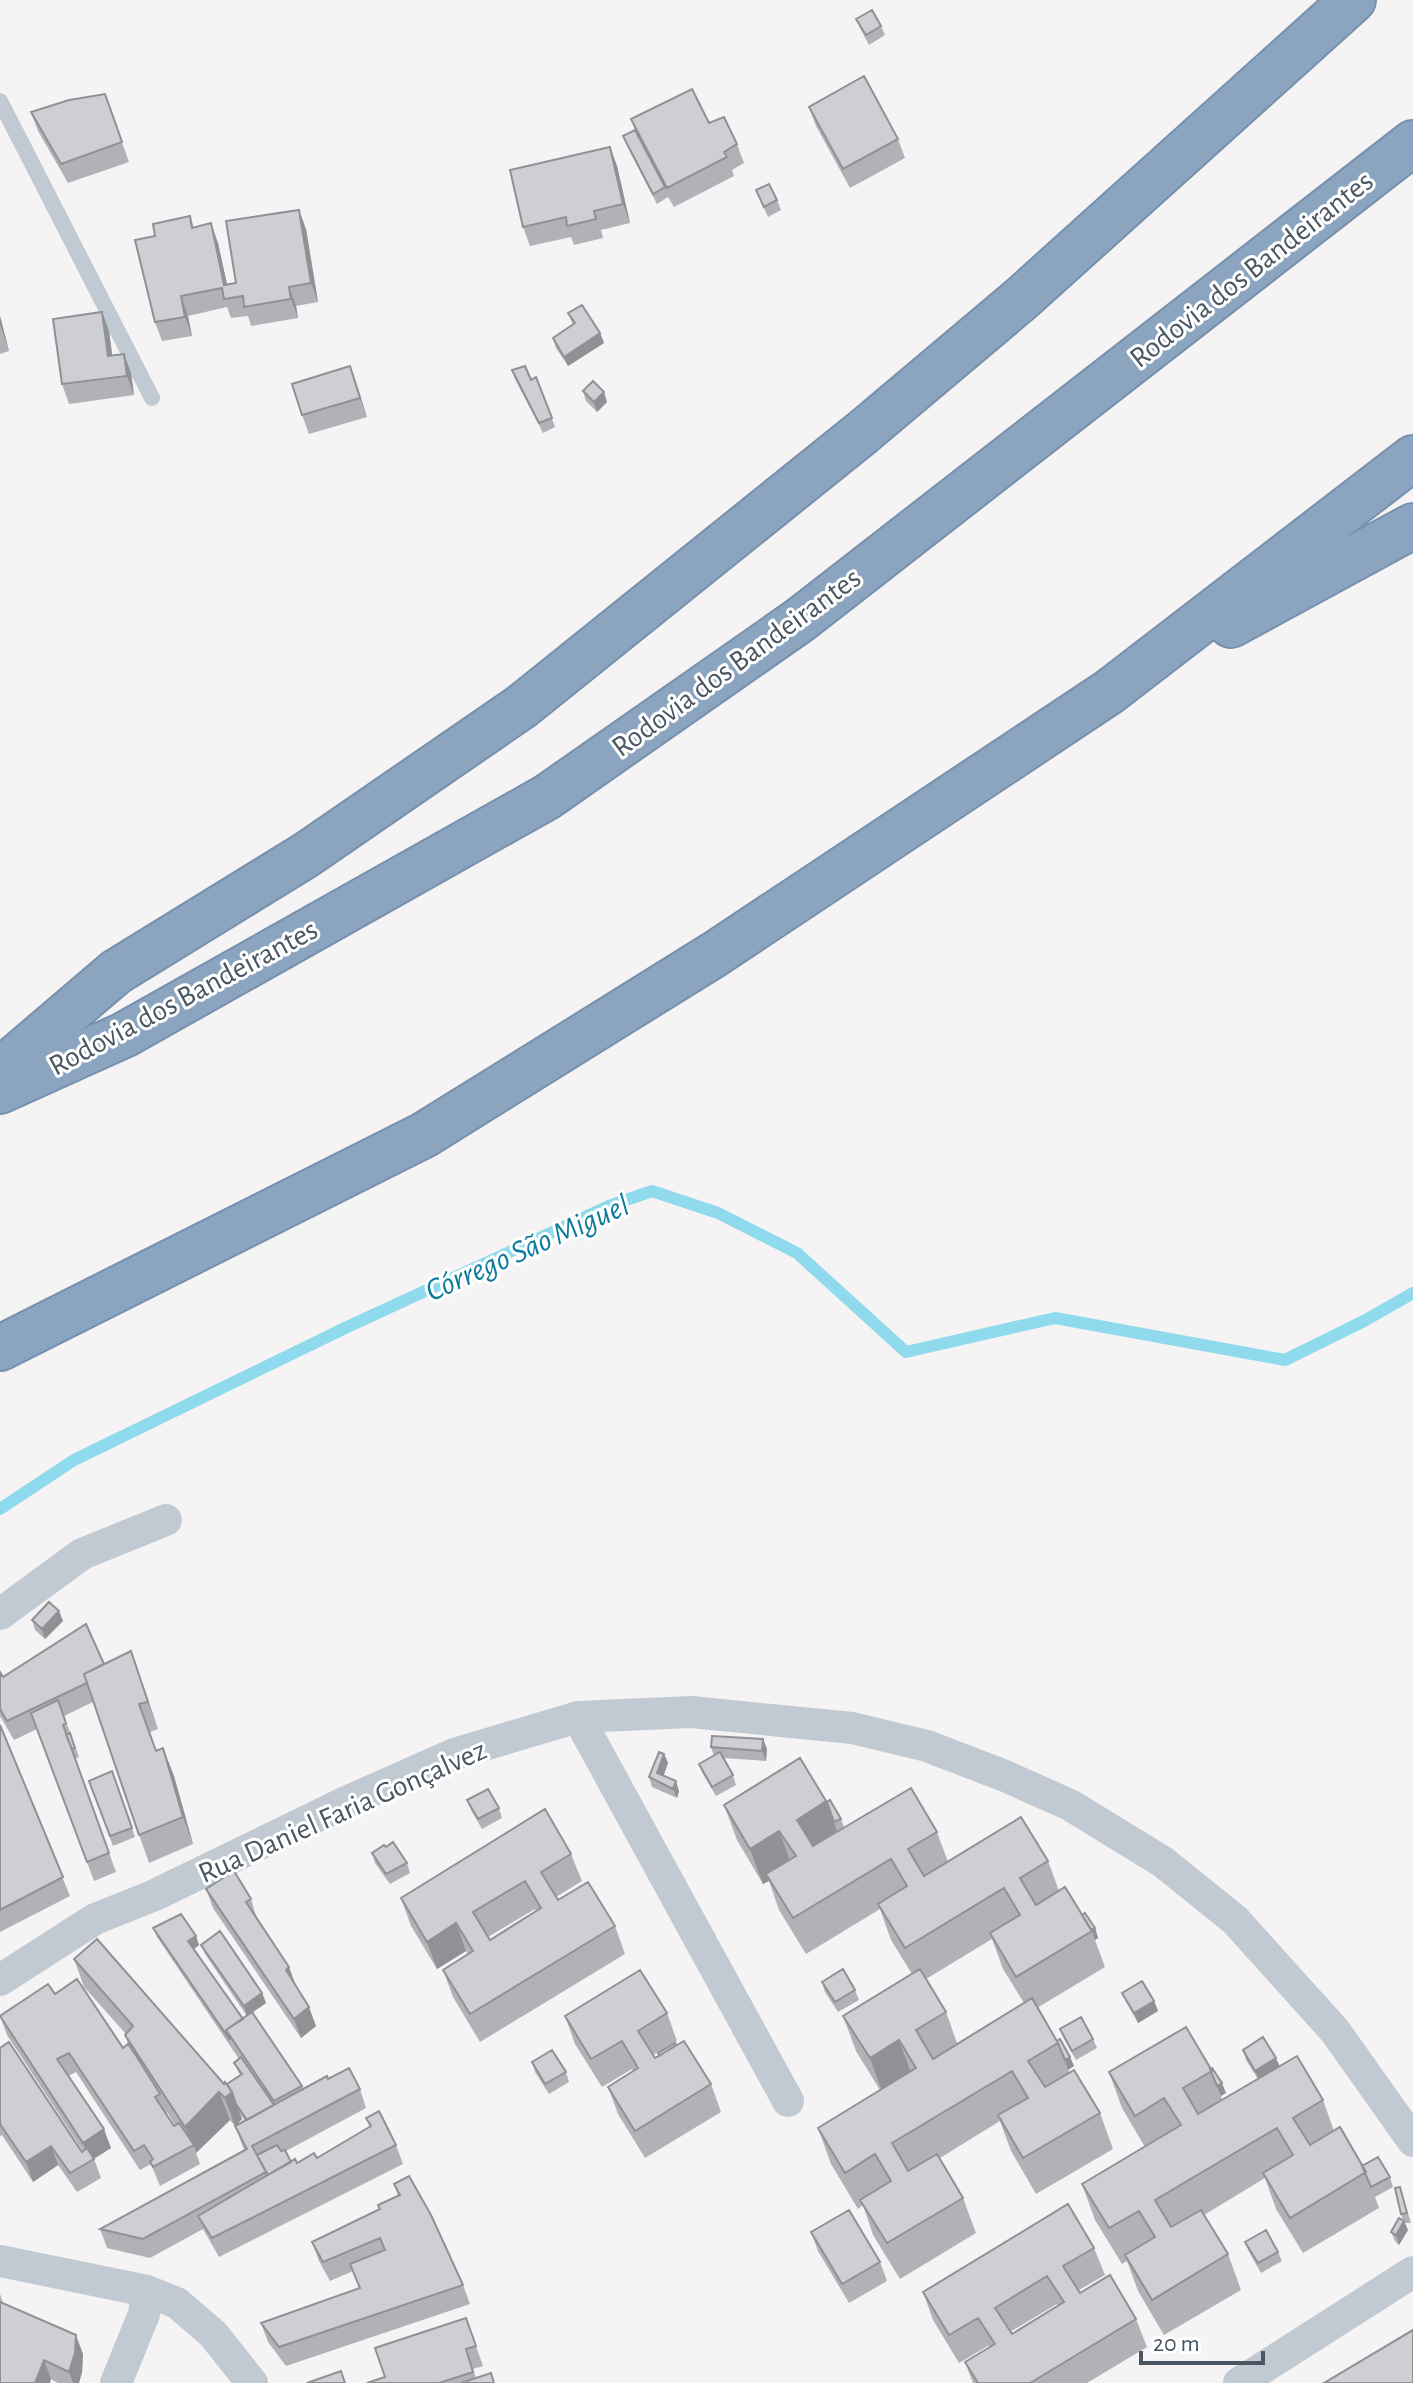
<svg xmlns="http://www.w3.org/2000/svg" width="1413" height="2383" font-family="'Alegreya Sans',sans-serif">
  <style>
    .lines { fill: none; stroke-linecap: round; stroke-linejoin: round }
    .stream { stroke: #90daee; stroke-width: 12 }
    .motorway-casing { stroke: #7690ad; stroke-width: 48 }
    .service { stroke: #c1cad2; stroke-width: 16 }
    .minor { stroke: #c1cad2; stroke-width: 32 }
    .motorway { stroke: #8ba5c1; stroke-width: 44 }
    .wall { fill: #b0b2b7; fill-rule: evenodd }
    .shaded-wall { fill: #909195 }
    .building { fill: #cdcfd5; stroke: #909195; stroke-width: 2; fill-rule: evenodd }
    .labels { text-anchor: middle; stroke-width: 6; stroke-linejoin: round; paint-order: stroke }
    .street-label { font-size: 30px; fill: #4a5661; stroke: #fff }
    .water-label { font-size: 32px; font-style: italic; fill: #0c7c9b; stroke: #fff }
  </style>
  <rect width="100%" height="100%" fill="#f5f3f3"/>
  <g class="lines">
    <path class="stream" d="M0 1509 74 1460 345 1328 609 1206 652 1191 718 1213 797 1253 906 1352 1055 1318 1285 1360 1364 1321 1413 1293"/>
    <g class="motorway-casing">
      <path id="motorway" d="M1231 625 1413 526
        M0 1071 116 972 306 855 521 707 862 433 1021 299 1353 0
        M0 1091 124 1035 547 797 800 620 1413 143
        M0 1348 424 1135 715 954 1109 692 1413 458"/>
    </g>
    <path class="service" d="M0 101 152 398"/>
    <path class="minor" d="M0 1614 82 1554 166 1520
      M578 1717 788 2101
      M0 1980 95 1919 155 1895 346 1802 454 1754 578 1717 691 1712 852 1728 927 1746 1005 1776 1070 1805 1163 1862 1235 1920 1335 2031 1413 2141
      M0 2261 147 2291 177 2303 213 2334 252 2383
      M116 2383 144 2314 147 2291
      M1239 2383 1413 2272"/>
    <use href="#motorway" class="motorway"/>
  </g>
  <path class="wall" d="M856 19 881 26 885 35 869 45 860 28Z
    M105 94 129 162 68 183 38 131 31 112Z
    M809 107 898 139 905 158 850 188 816 126Z
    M631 119 709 123 737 144 744 163 732 170 734 176 674 207 668 197 657 204 627 146 623 136 635 130Z
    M610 147 617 166 630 223 601 230 603 238 574 245 571 237 530 246 523 227Z
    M756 190 777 200 781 210 768 217Z
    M190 216 194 228 218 243 227 285 236 283 306 229 318 302 296 306 298 318 251 326 248 316 231 318 227 307 188 316 192 336 162 341 155 322V236Z
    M102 312 109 331 112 356 124 354 131 373 134 395 69 404 62 384Z
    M568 313 600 333 604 343 568 366 556 348 553 338 573 325Z
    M0 316 9 351 0 354Z
    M350 366 367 417 309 434 302 415Z
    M512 370 531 380 536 377 555 427 543 433 515 379Z
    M583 391 607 402 597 412 586 401Z
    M32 1620 63 1621 45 1639 35 1630Z
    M131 1651 158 1729 150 1732 156 1751 163 1748 174 1776 193 1844 149 1863 93 1702 64 1716 79 1757 75 1759 70 1745 116 1872 94 1881 37 1729 14 1740 0 1716V1672L3 1677 104 1664Z
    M0 1725 70 1896 0 1932Z
    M763 1739 767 1749 766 1761 723 1758 733 1775 736 1785 716 1796 703 1774 699 1764 714 1756 711 1747Z
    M664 1754 668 1763 663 1776 679 1791 677 1798 652 1787 649 1777Z
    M112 1771 135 1837 113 1846 89 1781Z
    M467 1800 499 1808 502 1818 482 1829 471 1810Z
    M827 1802 841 1819 844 1827 937 1832 948 1862 1048 1861 1059 1891 1095 1928 1098 1938 1095 1940 1105 1967 1037 2008 1057 2041 1070 2057 1074 2066 1068 2070 1070 2073 1100 2113 1113 2149 1036 2194 1011 2151 1000 2121 940 2158 963 2198 976 2233 900 2279 873 2235 863 2205 858 2209 831 2164 818 2128 880 2090 856 2051 843 2016 912 1974 891 1940 880 1909 806 1954 779 1910 769 1881 763 1884 737 1840 724 1805ZM992 1939 1003 1969 1024 2003 957 2043 946 2012 926 1979Z
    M372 1853 407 1863 410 1873 390 1884 375 1863Z
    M571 1854 582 1881 556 1897 558 1900 615 1926 625 1954 480 2042 453 1997 443 1970 468 1954 466 1951 437 1969 411 1926 401 1898ZM535 1909 536 1911 490 1940 488 1937Z
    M206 1889 251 1899 257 1919 296 1986 316 2026 301 2038 213 1908Z
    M153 1928 196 1936 199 1945 194 1949 243 2019 247 2016 205 1954 201 1945 262 1993 266 2003 252 2013 304 2089 328 2079 360 2089 366 2108 286 2151 291 2162 297 2163 317 2158 370 2127 366 2118 396 2145 403 2164 219 2257 203 2229 150 2258 107 2248 100 2229 244 2150 235 2126 245 2121 240 2114 242 2119 235 2126 230 2120 196 2153 200 2164 160 2186 151 2164 140 2170 76 2072 68 2076 111 2148 94 2159 101 2178 77 2192 58 2165 33 2182 2 2135 0 2136V2048L82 2152 83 2151 7 2035 0 2016 55 1994 123 2048 128 2044 125 2035 126 2034 84 1987 74 1959 224 2084H227L240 2075 234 2063 239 2059 157 1937ZM167 2112 175 2125 174 2126 166 2114Z
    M822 1982 855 1990 859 2000 838 2012 825 1992Z
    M1122 1993 1154 2001 1158 2011 1138 2023 1126 2002Z
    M667 2013 677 2041 653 2055 655 2058 711 2084 721 2112 645 2158 618 2114 608 2087 633 2071 632 2069 602 2087 575 2044 565 2016Z
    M1060 2029 1093 2039 1097 2048 1076 2060 1064 2039Z
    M1243 2050 1279 2066 1323 2100 1334 2131 1362 2166 1390 2177 1393 2187 1375 2197 1379 2208 1303 2253 1276 2209 1265 2178 1204 2215 1228 2254 1241 2290 1164 2335 1138 2291 1127 2261 1122 2264 1095 2220 1082 2184 1145 2147 1122 2108 1109 2072 1210 2069 1226 2093 1221 2096 1222 2100 1258 2079 1246 2060Z
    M532 2062 566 2072 569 2082 549 2094 535 2072Z
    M394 2184 463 2285 470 2304 286 2366 268 2342 261 2323 359 2288 353 2271 330 2281 319 2261 312 2242 380 2209 378 2205 398 2196Z
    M1400 2187 1411 2223H1405L1408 2230 1399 2245 1395 2241 1391 2232 1403 2220 1401 2214Z
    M811 2232 880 2262 887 2281 849 2303 818 2251Z
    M1245 2242 1278 2252 1282 2261 1261 2273 1249 2252Z
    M1094 2248 1105 2275 1079 2290 1080 2293 1136 2319 1147 2347 1087 2383H973L965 2362 990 2347 988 2346 959 2363 933 2320 923 2292ZM1057 2304 1058 2306 1012 2334 1010 2332Z
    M0 2294 3 2303 83 2354 82 2372 79 2383H58L51 2379 0 2383Z
    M466 2318 483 2366 473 2369 476 2378 494 2383H367L385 2377Z"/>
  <path class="shaded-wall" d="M610 147 617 166 630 223 623 204Z
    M299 210 306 229 318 302 311 283Z
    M211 223 218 243 230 298 224 285Z
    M289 287 296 306 298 318 291 299Z
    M181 296 188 316 192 336 185 317Z
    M102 312 109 331 115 375 108 356Z
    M0 316 9 351 0 324Z
    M600 333 604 343 568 366 564 357Z
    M124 354 131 373 134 395 127 376Z
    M350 366 357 385 367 417 360 398Z
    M604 392 607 402 597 412 594 402Z
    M59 1611 63 1621 45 1639 42 1629Z
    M131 1651 141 1679 158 1729 148 1702Z
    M763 1739 767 1749 766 1761 762 1751Z
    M163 1748 174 1776 193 1844 183 1817Z
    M664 1754 668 1763 661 1783 657 1773Z
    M676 1781 679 1791 677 1798 673 1789Z
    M826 1801 839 1837 810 1855 797 1820Z
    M779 1831 792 1866 766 1874 769 1881 763 1884 750 1849Z
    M456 1923 466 1951 437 1969 427 1942Z
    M1095 1928 1098 1938 1095 1940 1092 1931 1087 1934Z
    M196 1936 199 1945 192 1950 188 1941Z
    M289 1967 296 1986 286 1970Z
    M262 1993 266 2003 247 2016 244 2006Z
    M1154 2001 1158 2011 1138 2023 1134 2013Z
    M309 2007 316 2026 301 2038 294 2019Z
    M899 2040 912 2076 883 2094 870 2058Z
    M1070 2057 1074 2066 1068 2070 1065 2060Z
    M1276 2058 1280 2067 1259 2080 1255 2071Z
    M1222 2083 1226 2093 1221 2096 1217 2086Z
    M219 2092 230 2120 196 2153 194 2145 192 2146 185 2127Z
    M232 2092 242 2119 235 2126 225 2098Z
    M104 2129 111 2148 90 2161 83 2143Z
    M51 2146 58 2165 33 2182 26 2162Z
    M1404 2221 1408 2230 1399 2245 1396 2235Z
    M76 2335 83 2354 82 2372 79 2383H73L69 2372Z
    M44 2360 51 2379 50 2383H35Z"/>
  <path class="building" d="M872 10 881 26 866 35 856 19Z
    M864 76 898 139 843 169 809 107Z
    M692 89 709 123 724 117 737 144 724 152 727 157 667 188 631 119Z
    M105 94 122 142 61 164 31 112 69 100Z
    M635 130 665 187 653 194 623 136Z
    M610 147 623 204 594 211 596 219 567 226 566 217 523 227 510 170Z
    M769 184 777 200 764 207 756 190Z
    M299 210 311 283 289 287 291 299 244 307 243 296 224 299 222 288 181 296 185 317 155 322 135 240 155 236 153 224 190 216 192 228 211 223 224 285 236 283 226 221Z
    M582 305 600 333 564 357 553 338 575 323 568 313Z
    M102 312 108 356 124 354 127 376 62 384 53 319Z
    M350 366 360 398 302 415 292 384Z
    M525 366 531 380 536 377 552 418 539 423 512 370Z
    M593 381 604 392 594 402 583 391Z
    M49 1602 59 1611 42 1629 32 1620Z
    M86 1624 104 1664 84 1674 87 1683 7 1721 0 1709V1672L3 1677Z
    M131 1651 148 1702 139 1704 156 1751 163 1748 183 1817 139 1835 84 1674Z
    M58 1700 66 1723 63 1725 109 1853 87 1862 31 1713Z
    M0 1725 63 1877 0 1910Z
    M70 1733 75 1748 72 1749 66 1735Z
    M712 1736 763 1739 762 1751 711 1747Z
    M659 1752 664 1754 657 1773 676 1781 673 1789 649 1777Z
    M720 1752 733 1775 712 1787 699 1764Z
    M800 1758 826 1801 797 1820 813 1846 911 1788 937 1832 908 1849 924 1876 1021 1817 1048 1861 1020 1878 1036 1905 1065 1887 1092 1931 1016 1977 990 1933 1020 1915 1004 1888 905 1948 878 1904 907 1886 891 1859 793 1918 766 1874 796 1856 779 1831 750 1849 724 1805Z
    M112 1771 132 1828 110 1836 89 1781Z
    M488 1789 499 1808 478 1819 467 1800Z
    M830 1800 841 1819 834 1822 827 1802Z
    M545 1809 571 1854 541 1872 558 1900 588 1882 615 1926 470 2014 443 1970 473 1951 456 1923 427 1942 401 1898ZM525 1881 541 1908 490 1940 473 1912Z
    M393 1842 407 1863 386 1874 372 1853 384 1845 386 1847Z
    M234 1871 251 1899 246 1902 289 1967 286 1970 309 2007 294 2019 206 1889Z
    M1085 1913 1095 1928 1091 1930 1082 1915Z
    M181 1914 196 1936 188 1941 243 2019 226 2030 230 2040 153 1928Z
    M220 1931 262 1993 244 2006 201 1945Z
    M97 1939 224 2084 225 2082 232 2092 225 2098 219 2092 185 2127 125 2035 133 2026 74 1959Z
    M843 1969 855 1990 835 2002 822 1982Z
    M920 1969 946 2012 916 2030 933 2059 1032 1998 1058 2043 1028 2061 1045 2087 1074 2070 1100 2113 1023 2158 998 2115 1028 2098 1012 2071 892 2143 908 2171 937 2154 963 2198 887 2243 860 2200 891 2181 875 2154 845 2173 818 2128 916 2068 899 2040 870 2058 843 2016Z
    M640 1970 667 2013 638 2031 655 2058 684 2041 711 2084 635 2131 608 2087 638 2068 622 2041 591 2059 565 2016Z
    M77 1979 123 2048 128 2044 137 2057 160 2094 155 2097 174 2126 179 2123 194 2145 153 2167 150 2162 153 2159 144 2145 134 2151 69 2053 57 2059 104 2129 83 2143 0 2016 48 1984 55 1994Z
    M1142 1981 1154 2001 1134 2013 1122 1993Z
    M252 2012 302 2086 274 2101 226 2030Z
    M1081 2017 1093 2039 1072 2051 1060 2029Z
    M1186 2027 1212 2071 1183 2088 1198 2114 1297 2056 1323 2100 1293 2118 1310 2145 1340 2127 1366 2172 1290 2218 1263 2173 1293 2155 1277 2128 1155 2200 1171 2227 1201 2210 1228 2254 1152 2300 1125 2255 1155 2237 1139 2211 1109 2228 1082 2184 1181 2125 1164 2098 1135 2116 1109 2072Z
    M1263 2037 1276 2058 1255 2071 1243 2050Z
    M1060 2039 1070 2057 1065 2060 1057 2041Z
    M9 2042 82 2152 87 2148 94 2159 70 2173 51 2146 26 2162 0 2124V2048Z
    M675 2043 676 2045 659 2056 658 2053Z
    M552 2050 566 2072 545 2084 532 2062Z
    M241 2057 274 2105 247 2120 236 2104 232 2092 227 2084 242 2074 234 2063Z
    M349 2068 360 2089 252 2146 266 2172 143 2239 100 2229 247 2149 235 2126 327 2076 328 2079Z
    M1212 2068 1222 2083 1217 2086 1210 2069Z
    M379 2111 396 2145 212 2238 198 2216 295 2159 297 2163 314 2153 317 2158 371 2126 366 2118Z
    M277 2145 281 2151 285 2150 291 2162 268 2175 257 2155Z
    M1378 2157 1390 2177 1371 2187 1362 2166Z
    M409 2176 431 2215 463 2285 279 2347 261 2323 360 2288 350 2264 385 2250 380 2238 323 2262 312 2242 380 2209 378 2205 400 2195 394 2184Z
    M1400 2187 1407 2213 1401 2214 1395 2188Z
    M1068 2204 1094 2248 1063 2266 1080 2293 1110 2275 1136 2319 1030 2383H978L965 2362 995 2344 978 2318 949 2335 923 2292ZM1047 2276 1064 2302 1012 2334 995 2308Z
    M849 2210 880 2262 842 2284 811 2232Z
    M1399 2218 1404 2221 1396 2235 1391 2232Z
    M1266 2230 1278 2252 1258 2263 1245 2242Z
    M0 2302 76 2335 75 2353 69 2372 44 2360 35 2383H0Z
    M466 2318 476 2346 466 2349 473 2372 439 2383H367L385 2377 375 2348Z
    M1413 2330V2383H1324Z
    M341 2371 345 2383H307Z
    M491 2373 494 2383H461Z"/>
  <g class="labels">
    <g class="street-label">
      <text transform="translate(1251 269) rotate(-38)" y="10">Rodovia dos Bandeirantes</text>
      <text transform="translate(736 662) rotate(-36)" y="10">Rodovia dos Bandeirantes</text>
      <text transform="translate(183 997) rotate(-28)" y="10">Rodovia dos Bandeirantes</text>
      <text transform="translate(342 1811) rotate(-24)" y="10">Rua Daniel Faria Gonçalvez</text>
    </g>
    <g class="water-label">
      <text transform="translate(527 1247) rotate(-24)" y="11">Córrego São Miguel</text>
    </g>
  </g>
  <path d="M1141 2351v12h122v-12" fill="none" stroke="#4a5661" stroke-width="4"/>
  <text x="1153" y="2351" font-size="24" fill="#4a5661" stroke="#ffffff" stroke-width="6" paint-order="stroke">20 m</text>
</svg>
